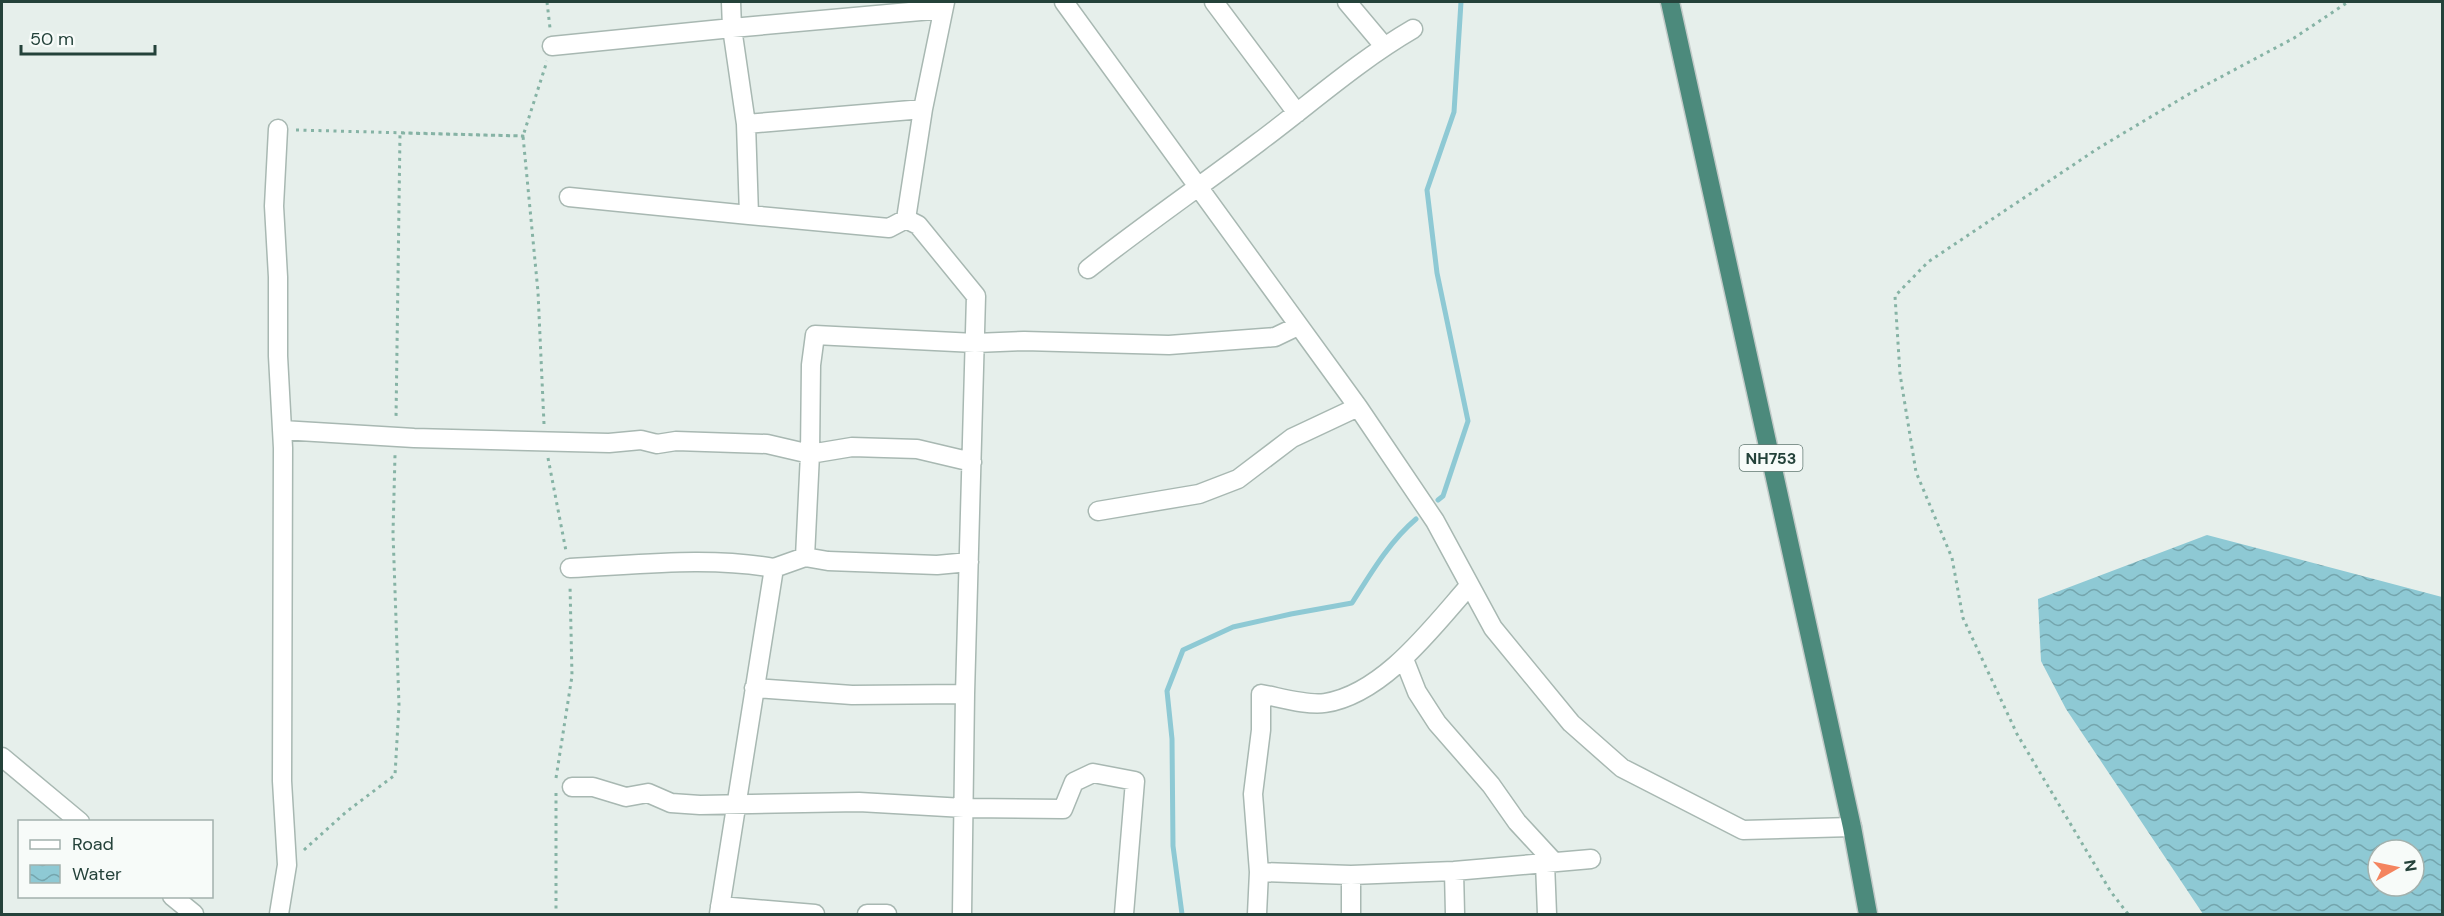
<svg xmlns="http://www.w3.org/2000/svg" width="2444" height="916" font-family="'DM Sans',sans-serif">
  <style>
    .water { fill: url(#water-waves); fill-rule: evenodd }
    .lines { fill: none; stroke-linecap: round; stroke-linejoin: round }
    .stream { stroke: #8ec9d4; stroke-width: 5 }
    .minor-casing { stroke: #a8b8b2; stroke-width: 21 }
    .trunk-casing { stroke: #c2cac8; stroke-width: 21 }
    .path { stroke: #86b3a5; stroke-width: 3; stroke-dasharray: 3 4.5; stroke-linecap: butt }
    .minor { stroke: #fff; stroke-width: 18 }
    .trunk { stroke: #4c8a7c; stroke-width: 18 }
    .labels { text-anchor: middle; stroke-width: 4.5; stroke-linejoin: round; paint-order: stroke }
    .shield { fill: #f7fbf9; stroke: #637a73; stroke-width: 1.5 }
    .shield-label { font-size: 16px; font-weight: bold; fill: #24423a }
  </style>
  <defs>
    <pattern id="water-waves" width="16" height="10" patternUnits="userSpaceOnUse" patternTransform="scale(1.5)"><rect width="16" height="10" fill="#8ec9d4"/><path d="M0 5q4-4 8 0t8 0" fill="none" stroke="#74a5ad"/></pattern>
  </defs>
  <rect width="100%" height="100%" fill="#e6efeb"/>
  <path class="water" d="M2207 535 2442 597V914H2203L2066 709 2041 661 2038 599ZM2378 850H2414V886H2378Z"/>
  <g class="lines">
    <path class="stream" d="M1438 500 1443 496 1468 421 1437 273 1427 190 1454 112 1461 2
      M1182 914 1173 846 1172 739 1167 691 1183 650 1233 627 1291 614 1352 603C1371 573 1389 542 1416 519"/>
    <g class="minor-casing">
      <path id="minor" d="M945 2 923 109 906 219 918 225 976 296 965 694 962 914
        M1064 2 1358 407 1435 521 1493 628 1571 723 1622 768 1743 830 1852 827
        M1214 2 1297 113
        M1347 2 1384 46
        M552 46 732 28 731 2
        M746 124 923 109
        M278 129 274 206 278 277V356L283 448 282 781 287 865 279 914
        M569 197 749 215
        M906 219 889 228 749 215 746 124 732 28 943 9
        M1088 269C1144 225 1202 185 1259 142 1310 104 1358 61 1413 29
        M282 430 414 438 609 443 641 440 657 444 676 441 767 444 810 454 811 365 815 335 975 343 1024 341 1169 345 1275 337 1298 326
        M1098 511 1199 494 1238 479 1292 438 1358 407
        M805 557 828 561 937 565 969 562
        M570 568C637 565 708 556 774 568
        M1404 659 1417 692 1437 723 1491 785 1517 822 1554 862
        M754 688 852 695 965 694
        M2 757 80 822
        M572 787H593L626 797 648 793 671 803 700 805 859 802 964 808 1063 809 1074 782 1093 773 1135 781 1124 914
        M1545 863 1547 914
        M1454 871 1455 914
        M1259 872 1253 794 1261 730V694C1278 697 1308 706 1325 703 1383 694 1432 628 1469 586
        M172 896 194 914
        M720 906 815 914
        M719 914 774 568 805 557 810 454 852 447 917 449 972 462
        M867 914H887
        M1257 914 1259 872 1351 875
        M1351 914V875L1454 871 1591 859"/>
    </g>
    <g class="trunk-casing">
      <path id="trunk" d="M1670 2 1852 827 1868 914"/>
    </g>
    <path class="path" d="M547 2 550 28
      M296 130 523 136 400 133 396 419
      M544 424 538 292 523 136 547 61
      M548 458 566 551
      M556 778 572 676 570 585
      M556 793V914
      M304 850 346 812 395 775 399 705 393 533 395 455
      M2128 914 2111 892 2017 734 1963 618 1952 558 1916 472 1900 374 1895 296 1928 262 2097 149 2189 94 2294 38 2348 2"/>
    <use href="#minor" class="minor"/>
    <use href="#trunk" class="trunk"/>
  </g>
  <g class="labels">
    <rect class="shield" x="1739.5" y="445" width="63" height="26" rx="4.5"/>
    <g class="shield-label">
      <text x="1771" y="464">NH753</text>
    </g>
  </g>
  <rect width="2444" height="916" fill="none" stroke="#24423a" stroke-width="6"/>
  <rect x="18" y="820" width="195" height="78" fill="#f7fbf9" stroke="#a3b1ad" stroke-width="1.5"/>
  <rect x="30" y="840" width="30" height="9" fill="#ffffff" stroke="#a3b1ad" stroke-width="1.5"/>
  <text x="72" y="850" font-size="18" fill="#24423a">Road</text>
  <rect x="30" y="865" width="30" height="18" fill="url(#water-waves)" stroke="#a3b1ad" stroke-width="1.5"/>
  <text x="72" y="880" font-size="18" fill="#24423a">Water</text>
  <g transform="translate(2396 868) rotate(81)"><circle r="28" fill="#f7fbf9" stroke="#a3b1ad" stroke-width="1.5"/>
  <path d="M0-4.5L10 22L0 15L-10 22Z" fill="#f4845f"/>
  <text y="-9" font-size="16" font-weight="bold" text-anchor="middle" fill="#24423a">N</text>
  </g>
  <path d="M21 45v9h134v-9" fill="none" stroke="#24423a" stroke-width="3"/>
  <text x="30" y="45" font-size="18" fill="#24423a" stroke="#f7fbf9" stroke-width="4.5" paint-order="stroke">50 m</text>
</svg>
